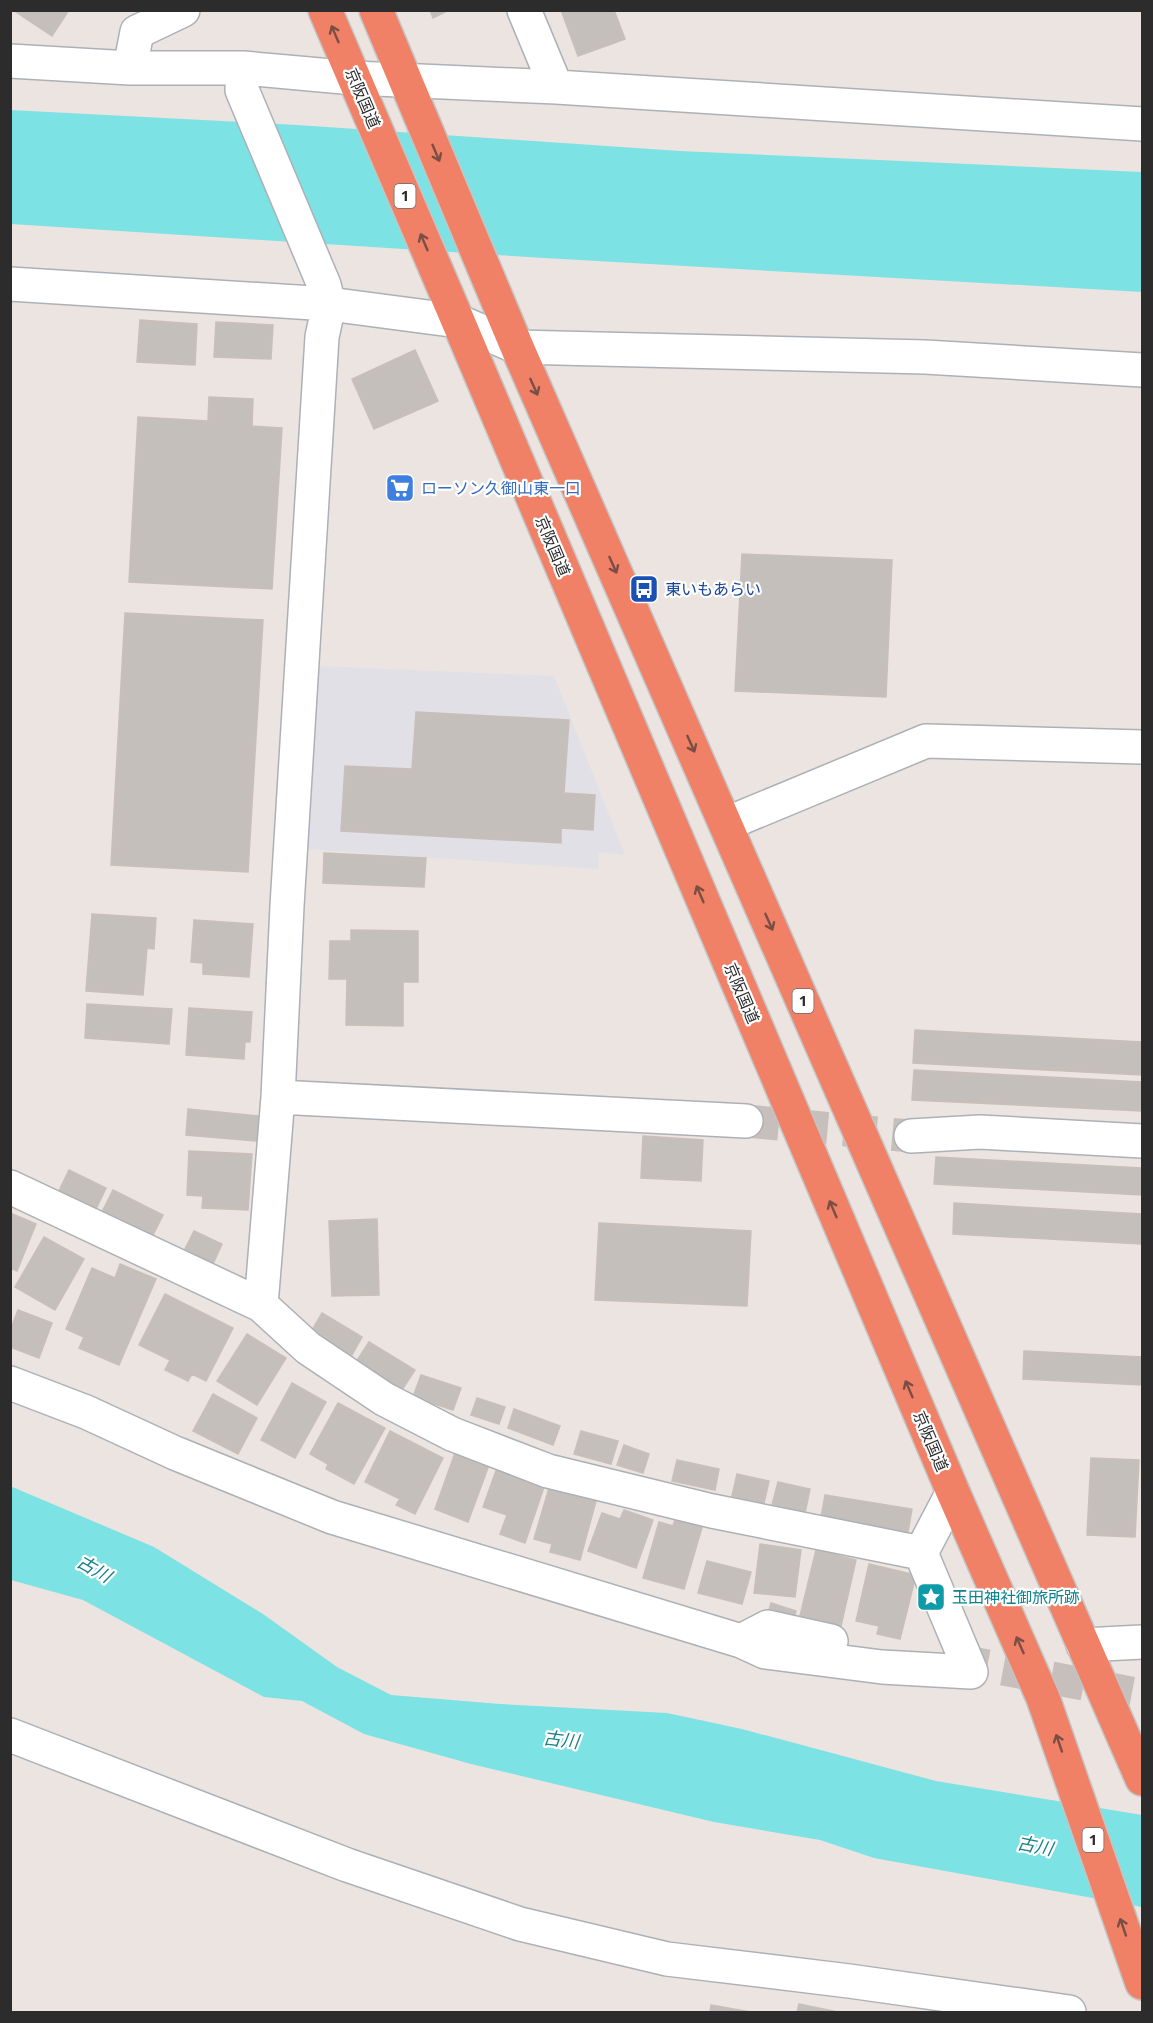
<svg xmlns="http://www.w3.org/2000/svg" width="1153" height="2023" font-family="'Noto Sans','Noto Sans JP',sans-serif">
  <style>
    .industrial { fill: #e0e0e6 }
    .water { fill: #7de2e4 }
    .building { fill: #c5bfbb; stroke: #c8bfb9; stroke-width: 1.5 }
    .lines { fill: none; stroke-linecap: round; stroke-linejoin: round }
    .street-tunnel { stroke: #c6bfbc; stroke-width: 33; stroke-dasharray: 33 16; stroke-linecap: butt }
    .street-casing { stroke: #acb1b7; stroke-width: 36 }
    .highway-casing { stroke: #c4c4c4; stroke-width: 36 }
    .street { stroke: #fff; stroke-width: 33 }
    .highway { stroke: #f08167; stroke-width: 33 }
    .oneway { stroke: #7a4e44 }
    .labels { text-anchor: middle; stroke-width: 4.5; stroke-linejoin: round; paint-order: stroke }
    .shield { fill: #fff; stroke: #6b6b6b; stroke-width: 1.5 }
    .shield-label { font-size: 15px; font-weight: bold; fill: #2c2c2c }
    .street-label { font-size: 16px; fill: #2c2c2c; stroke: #fff }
    .shop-label { font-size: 16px; fill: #366cbe; stroke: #fff; text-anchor: start }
    .transit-label { font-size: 16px; fill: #164399; stroke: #fff; text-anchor: start }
    .culture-label { font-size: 16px; fill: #0d838f; stroke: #fff; text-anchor: start }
    .water-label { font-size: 18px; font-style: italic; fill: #1a818c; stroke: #fff }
  </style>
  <rect width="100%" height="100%" fill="#ece4e0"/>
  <path class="industrial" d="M316 666 554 676 625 855 599 852 598 869 304 849Z"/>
  <path class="water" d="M10 110 297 125 680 151 1142 172V292L544 258 11 224Z
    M10 1486 154 1547 263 1614 337 1667 391 1695 500 1704 667 1713 742 1729 936 1781 1142 1815V1907L874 1858 820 1840 714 1822 471 1764 364 1734 302 1701 264 1697 83 1600 11 1580Z"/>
  <path class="building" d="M13 10H69L52 36Z
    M430 10H449L433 18Z
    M561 10H614L625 39 578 56Z
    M140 320 197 324 195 365 137 362Z
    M216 322 273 325 271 359 214 357Z
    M415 350 438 401 374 429 352 379Z
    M209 397 253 399 252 426 282 428 272 589 129 582 138 417 208 421Z
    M742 554 892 560 886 697 735 691Z
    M125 613 263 620 248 872 111 865Z
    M416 712 569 720 564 793 595 795 593 830 561 828V843L341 831 345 766 412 769Z
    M324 853 426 858 424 887 323 883Z
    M92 914 156 918 154 949 147 948 143 995 86 991Z
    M194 920 253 924 249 977 203 974V963L191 962Z
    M351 930 418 931V982H403V1026L346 1025 347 979H329L330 941H351Z
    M87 1004 172 1009 169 1044 85 1038Z
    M189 1008 252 1012 250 1042H245L244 1059 186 1055Z
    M915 1030 1142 1042V1075L913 1063Z
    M914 1070 1142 1082V1111L912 1100Z
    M188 1109 259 1116 257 1141 186 1135Z
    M643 1136 703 1140 701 1181 641 1178Z
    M189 1151 252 1154 248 1210 202 1208 203 1196 187 1195Z
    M936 1157 1142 1168V1195L934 1184Z
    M69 1170 106 1188 96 1209 59 1191Z
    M113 1190 163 1215 151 1239 101 1214Z
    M954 1203 1142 1214V1244L953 1234Z
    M10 1213 36 1224 17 1271 10 1268Z
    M377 1219 379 1295 332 1296 329 1221Z
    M599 1223 751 1231 747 1306 595 1300Z
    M194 1231 222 1244 212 1266 183 1253Z
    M44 1237 84 1259 55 1310 15 1287Z
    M120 1264 156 1279 119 1365 79 1348 84 1337 66 1329 92 1268 115 1278Z
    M165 1294 233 1328 206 1381 192 1374 188 1381 165 1370 170 1360 139 1345Z
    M18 1310 52 1323 39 1358 10 1347V1331Z
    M322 1313 362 1337 352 1355 311 1332Z
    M247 1334 286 1358 257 1405 217 1381Z
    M369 1342 415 1370 402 1390 356 1362Z
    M1024 1351 1142 1357V1385L1023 1379Z
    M421 1375 461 1388 453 1410 413 1397Z
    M292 1383 326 1402 295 1458 261 1440Z
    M213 1394 257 1418 238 1454 193 1431Z
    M477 1398 505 1407 499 1424 471 1415Z
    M338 1403 385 1428 354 1484 326 1469 328 1464 310 1454Z
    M514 1409 560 1426 553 1445 508 1428Z
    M390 1431 443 1458 415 1514 396 1505 400 1499 365 1482Z
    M581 1431 618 1441 611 1464 574 1454Z
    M624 1445 649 1454 643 1473 617 1465Z
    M455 1453 489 1465 468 1522 435 1509Z
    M1091 1458 1139 1460 1135 1537 1087 1535Z
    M677 1460 719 1469 715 1490 672 1481Z
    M497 1468 545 1484 525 1543 500 1534 507 1515 483 1507Z
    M737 1474 769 1481 764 1503 732 1496Z
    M778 1482 810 1489 805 1513 772 1505Z
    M549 1488 596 1501 580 1560 550 1552 552 1544 534 1539Z
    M825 1495 912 1509 908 1532 821 1517Z
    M624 1510 653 1520 636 1568 588 1551 602 1513 620 1519Z
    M676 1516 703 1524 684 1589 643 1578 659 1522 673 1526Z
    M760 1544 801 1550 795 1597 754 1593Z
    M816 1550 856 1560 841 1626 800 1616Z
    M707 1561 751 1572 742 1604 698 1593Z
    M869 1564 916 1575 900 1639 877 1634 879 1626 856 1621Z
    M771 1603 796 1611 794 1618 769 1610Z
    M799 2004 838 2012H797Z
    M711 2005 751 2012H710Z"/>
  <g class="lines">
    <path class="street-tunnel" d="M746 1121 911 1136
      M955 1660 1142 1695"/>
    <g class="street-casing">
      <path id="street" d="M524 10 556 87
        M10 61 130 68H243L354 78 556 87 1142 124
        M130 68 137 32 183 10
        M243 68 242 90 324 285 329 304 322 337 287 906 278 1097 261 1305
        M10 284 329 304 458 321 517 347 925 357 1142 370
        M726 824 926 741 1142 747
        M278 1097 746 1121
        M911 1136 980 1132 1142 1141
        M10 1187 261 1305 308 1348 384 1399 452 1434 548 1471 712 1511 921 1553
        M10 1383 86 1412 175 1453 332 1517 741 1641 765 1652 882 1667 971 1672 921 1553
        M921 1553 953 1492
        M741 1641 768 1627 831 1641
        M1083 1645 1142 1642
        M10 1735 347 1865 520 1924 667 1959 849 1981 1069 2012"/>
    </g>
    <g class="highway-casing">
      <path id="highway" d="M325 10 458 321 953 1492 1043 1698 1142 1983
        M376 10 517 347 1142 1779"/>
    </g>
    <use href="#street" class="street"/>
    <use href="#highway" class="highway"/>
  </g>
  <defs><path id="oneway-shaft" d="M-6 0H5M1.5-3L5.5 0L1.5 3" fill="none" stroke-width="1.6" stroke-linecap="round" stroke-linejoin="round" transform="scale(1.5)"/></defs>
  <g class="oneway">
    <use href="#oneway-shaft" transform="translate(335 34) rotate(-113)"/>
    <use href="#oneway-shaft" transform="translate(436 153) rotate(67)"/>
    <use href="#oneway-shaft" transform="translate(424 242) rotate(-113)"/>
    <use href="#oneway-shaft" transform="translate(534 387) rotate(66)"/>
    <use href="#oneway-shaft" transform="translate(613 565) rotate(66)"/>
    <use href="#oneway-shaft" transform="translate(691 744) rotate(66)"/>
    <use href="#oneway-shaft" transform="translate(700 894) rotate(-113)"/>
    <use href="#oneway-shaft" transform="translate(769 922) rotate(66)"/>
    <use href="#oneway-shaft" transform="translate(833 1209) rotate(-113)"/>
    <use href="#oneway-shaft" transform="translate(909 1389) rotate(-113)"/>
    <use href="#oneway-shaft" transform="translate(1020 1645) rotate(-114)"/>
    <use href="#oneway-shaft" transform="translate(1059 1743) rotate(-109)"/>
    <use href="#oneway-shaft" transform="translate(1123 1927) rotate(-109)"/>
  </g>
  <defs>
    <g id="supermarket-square" transform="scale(1.5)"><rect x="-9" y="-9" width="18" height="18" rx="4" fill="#3f7fe0" stroke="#fff"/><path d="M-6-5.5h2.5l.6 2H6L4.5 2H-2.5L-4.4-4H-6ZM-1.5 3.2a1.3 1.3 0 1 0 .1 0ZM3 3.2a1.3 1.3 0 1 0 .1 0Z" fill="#fff"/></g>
    <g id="bus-square" transform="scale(1.5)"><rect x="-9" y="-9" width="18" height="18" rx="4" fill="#1a4fb4" stroke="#fff"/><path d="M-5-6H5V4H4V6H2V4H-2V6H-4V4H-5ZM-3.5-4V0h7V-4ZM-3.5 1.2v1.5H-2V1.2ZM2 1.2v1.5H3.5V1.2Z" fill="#fff"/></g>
    <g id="sight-square" transform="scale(1.5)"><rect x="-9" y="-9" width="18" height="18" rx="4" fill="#0f9aa8" stroke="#fff"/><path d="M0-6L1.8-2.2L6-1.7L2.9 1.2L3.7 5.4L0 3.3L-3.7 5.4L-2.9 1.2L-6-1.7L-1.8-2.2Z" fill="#fff"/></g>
  </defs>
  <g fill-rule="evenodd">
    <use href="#supermarket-square" x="400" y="488"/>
    <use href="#bus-square" x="644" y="589"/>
    <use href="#sight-square" x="931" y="1597"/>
  </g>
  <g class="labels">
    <g class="shield">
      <rect x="394.5" y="184" width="21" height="24" rx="4.5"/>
      <rect x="792.5" y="989" width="21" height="24" rx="4.5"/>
      <rect x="1082.5" y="1828" width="21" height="24" rx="4.5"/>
    </g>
    <g class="shield-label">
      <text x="405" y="201">1</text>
      <text x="803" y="1006">1</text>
      <text x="1093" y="1845">1</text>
    </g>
    <g class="street-label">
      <text transform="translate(363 98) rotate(67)" y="6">京阪国道</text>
      <text transform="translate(553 546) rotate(67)" y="6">京阪国道</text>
      <text transform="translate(742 993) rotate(67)" y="6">京阪国道</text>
      <text transform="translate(931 1441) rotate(67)" y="6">京阪国道</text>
    </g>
    <g class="shop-label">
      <text x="421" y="494">ローソン久御山東一口</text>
    </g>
    <g class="transit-label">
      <text x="665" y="595">東いもあらい</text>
    </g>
    <g class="culture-label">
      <text x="952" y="1603">玉田神社御旅所跡</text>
    </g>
    <g class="water-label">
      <text transform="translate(94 1569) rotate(30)" y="6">古川</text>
      <text transform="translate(561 1740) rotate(7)" y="6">古川</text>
      <text transform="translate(1035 1846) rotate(11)" y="6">古川</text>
    </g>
  </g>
  <rect width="1153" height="2023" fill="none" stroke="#2c2c2c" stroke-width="24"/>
</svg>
